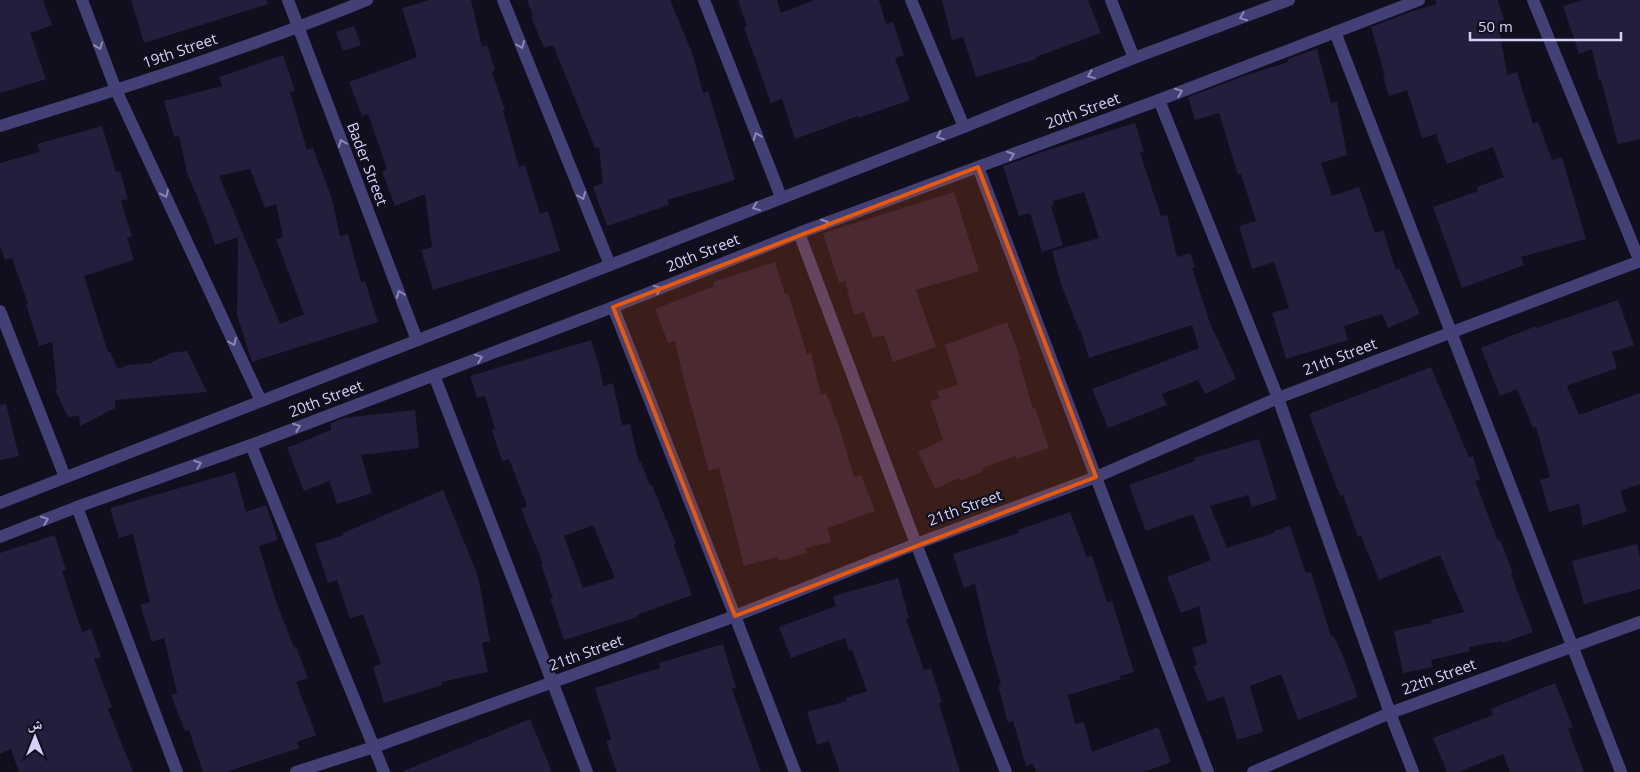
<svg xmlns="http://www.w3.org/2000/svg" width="1640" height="772" font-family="'Open Sans','Noto Naskh Arabic',sans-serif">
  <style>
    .building { fill: #241d3b; fill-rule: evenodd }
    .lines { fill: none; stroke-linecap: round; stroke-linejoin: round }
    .minor { stroke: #434076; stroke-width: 12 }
    .tertiary { stroke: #434076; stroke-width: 12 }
    .oneway { stroke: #8c88b8 }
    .marked { fill: #e8590c; fill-opacity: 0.2; stroke: #e8590c; stroke-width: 4; stroke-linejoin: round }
    .labels { text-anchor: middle; stroke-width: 4.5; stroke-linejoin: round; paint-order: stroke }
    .street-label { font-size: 15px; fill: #d6d1f9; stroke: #110f1d }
  </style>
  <rect width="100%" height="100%" fill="#110f1d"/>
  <path class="building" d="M0 0H43L52 25 30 33 46 79 0 93Z
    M131 0H267L268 4 144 43Z
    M430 0H471L482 47 487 45 495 70 492 72 505 110 503 111 519 167 525 165 540 214 548 211 560 251 433 290 421 250 432 247 425 194 395 206 382 172 387 169 368 114 362 116 349 82 417 57 402 8Z
    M527 0H670L693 55 703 93 708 91 735 180 667 200 669 205 607 226 593 187 603 183 599 147 595 148 553 45 544 48 531 17 533 16Z
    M738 0H777L781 13 815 0H879L886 24 893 22 904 55 895 58 910 100 858 118V116L795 139 782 99 771 103 744 27 747 26Z
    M942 0H1088L1101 33 1036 57V59L976 77 963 37 952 40Z
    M1435 0H1498L1504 20 1498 22 1507 75 1517 72 1533 124 1538 122 1552 160 1562 157 1586 239 1521 257 1524 265 1462 288 1433 207 1478 191 1477 187 1504 177 1493 147 1447 164 1436 134 1422 138 1407 90 1389 96 1383 77 1385 76 1371 27 1410 12 1437 4Z
    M1583 0H1640V139L1618 144 1601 80H1599L1592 49 1579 54 1563 6Z
    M354 26 361 45 343 51 336 32Z
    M1317 49 1331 103 1337 102 1347 155 1321 163 1332 196 1359 187 1375 233 1383 230 1396 270 1399 268 1420 314 1388 328 1382 314 1344 326 1348 340 1286 359 1272 313 1289 308 1274 262 1252 269 1239 226 1256 221 1241 174 1238 175 1219 113 1195 120 1188 97 1247 75 1288 62V59Z
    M283 55 295 91 290 92 307 150 313 148 332 199 340 236 348 234 361 282 365 281 378 322 252 362 237 315 238 237 215 245 206 219 189 177H188L179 136 174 137 164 101 222 86 219 77ZM250 169 265 208 276 204 283 237 276 239 304 314 280 324 219 176Z
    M1135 123 1144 152 1140 153 1161 216 1167 215 1177 257 1190 253 1195 267 1192 268 1210 323 1236 379 1205 394 1198 380 1162 394 1167 405 1108 428 1092 389 1199 348 1192 325 1089 358 1080 329 1079 330 1061 284 1052 251 1099 238 1084 192 1053 201 1054 205 1051 206 1063 245 1042 252 1030 213 1019 216 1003 166 1051 149Z
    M102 126 116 172 120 171 128 199 121 201 132 236 127 238 134 260 84 276 108 352H110L118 369 128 365 150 363 171 353 187 351 207 392 115 400V408L80 426 79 416 68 417 55 390 57 389 52 342 39 346 26 304H28L12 258 5 260 0 246V163L40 152 37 144Z
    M954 192 979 271 916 290 936 347 893 362 884 335 873 338 864 312 854 315 845 281 839 283 823 233Z
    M775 262 785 294 788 293 807 354 811 353 821 395 826 393 839 426 854 477 861 475 875 511 828 528 831 542 805 548 807 553 779 561 777 557 744 566 719 468 709 471 684 380 675 341 668 343 655 309 714 286 713 282Z
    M1618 300 1634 345 1612 352 1617 368 1567 386 1579 415 1640 393V484L1620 491 1627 511 1583 526 1579 504 1549 512 1540 480 1550 477 1536 427 1533 428 1517 389 1500 396 1481 348 1536 326V328Z
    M1007 322 1021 360 1019 361 1033 409 1035 408 1049 448 1017 459 1016 456 982 468 983 471 960 481 959 478 935 489 918 452 943 440 930 401 940 398 937 391 958 385 945 345Z
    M591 340 599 365 603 386 613 383 622 425 630 424 639 463 641 462 650 486 652 485 676 544 674 545 692 595 637 615V617L564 640 550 598H553L541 565 543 564 521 509 527 506 509 459 502 461 492 430 495 429 485 396 477 398 470 376ZM593 525 615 578 583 588 564 536Z
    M1431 367 1469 457 1473 456 1480 480 1475 481 1498 541 1500 540 1513 573 1511 574 1533 632 1502 643 1501 641 1469 647 1470 651 1431 660 1433 667 1403 673 1394 631 1432 623 1431 620 1464 612 1440 555 1379 580 1361 536 1358 537 1343 495 1340 496 1309 414Z
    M6 404 19 456 0 460V405Z
    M415 410 419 448 361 455 372 493 337 504 329 481 304 491 287 448 331 430V423L344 418Z
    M1259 439 1277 499 1252 507 1248 495 1210 506 1227 548 1274 533V531L1290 526 1306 573 1311 572 1331 636 1333 635 1343 656 1358 697 1298 720 1281 674 1250 686 1263 732 1237 740 1224 696 1208 702 1193 666 1197 665 1192 648 1207 643 1199 606 1181 613 1167 577 1211 560 1193 514 1146 531 1129 485 1195 461 1194 458Z
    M235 472 246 512 266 505 278 540 259 546 275 598 294 648 296 647 308 678 296 682 316 735 297 742 299 748 226 772H203L189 730 185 731 171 695 177 693 164 638 152 642 140 605 150 602 133 534 119 538 110 508Z
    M443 490 478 576 490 641 482 643 488 672 441 682 442 685 384 703 373 667 381 664 363 614 350 619 337 580 328 583 315 544 344 535 343 533Z
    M1070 512 1087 557 1092 556 1107 602 1112 601 1134 672 1120 676 1121 679 1068 695 1075 724 1084 722 1092 752 1158 727 1171 762 1144 772H1036L1033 764 1026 766 1013 721 1008 723 998 685 1001 684 988 640 975 584 964 588 953 554 1019 533 1018 530Z
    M55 535 66 570 62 571 82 632 91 629 101 657 94 659 112 707 108 709 133 772H19L11 749 0 754V553Z
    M1637 544 1640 557V589L1584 604 1572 561Z
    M898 578 909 618 906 619 924 670 931 668 942 703H939L960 772H840L829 741 817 745 807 712 847 701 846 698 867 691 852 650 849 651 845 638 791 658 779 627 836 606 833 596Z
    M723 644 736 688 732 689 761 772H617L606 741 611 739 595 688 660 668 659 663Z
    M1555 683 1573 727 1568 729 1584 772H1510L1503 754 1458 772H1447L1433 738 1493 715 1491 709Z
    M530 719 552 772H401Z"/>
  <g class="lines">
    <path class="minor" d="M82 0 116 90 261 401
      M288 0 417 340
      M503 0 610 265
      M704 0 781 197
      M911 0 964 127
      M1111 0 1134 58
      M1533 0 1640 262
      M1335 32 1621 772
      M1159 100 1278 398 1390 713 1413 772
      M0 126C124 88 247 49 367 0
      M978 167 1208 772
      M799 233 916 544 1006 772
      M613 307 735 616 795 772
      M0 311 65 477
      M434 375 587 772
      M251 445 384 772
      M77 507 177 772
      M296 772 374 747 735 616 916 544 1096 477 1278 398 1640 261
      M1253 772 1390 713 1640 622"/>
    <path class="tertiary" d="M0 503 964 127 1134 58 1289 0
      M0 537 77 507 251 445 613 307 799 233 1159 100 1419 0"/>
  </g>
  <defs><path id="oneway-chevron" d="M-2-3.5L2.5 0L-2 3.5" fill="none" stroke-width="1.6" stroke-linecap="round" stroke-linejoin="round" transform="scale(1.25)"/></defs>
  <g class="oneway">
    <use href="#oneway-chevron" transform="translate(1243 17) rotate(159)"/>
    <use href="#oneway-chevron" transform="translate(521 45) rotate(68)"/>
    <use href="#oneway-chevron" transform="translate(99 46) rotate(70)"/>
    <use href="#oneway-chevron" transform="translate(1091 75) rotate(158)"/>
    <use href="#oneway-chevron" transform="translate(1179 92) rotate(-21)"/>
    <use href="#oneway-chevron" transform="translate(757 136) rotate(-111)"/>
    <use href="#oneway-chevron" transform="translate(940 136) rotate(159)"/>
    <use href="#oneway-chevron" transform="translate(342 143) rotate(-111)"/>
    <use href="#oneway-chevron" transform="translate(1011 155) rotate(-20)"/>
    <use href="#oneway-chevron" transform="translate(165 194) rotate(65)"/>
    <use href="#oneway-chevron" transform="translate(582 196) rotate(68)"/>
    <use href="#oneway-chevron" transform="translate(756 207) rotate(158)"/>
    <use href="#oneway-chevron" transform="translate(825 223) rotate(-20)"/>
    <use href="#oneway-chevron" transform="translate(658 289) rotate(-22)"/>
    <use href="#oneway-chevron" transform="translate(400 294) rotate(-111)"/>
    <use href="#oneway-chevron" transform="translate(233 342) rotate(65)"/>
    <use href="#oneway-chevron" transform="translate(479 358) rotate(-21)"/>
    <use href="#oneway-chevron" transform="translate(297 427) rotate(-21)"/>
    <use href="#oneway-chevron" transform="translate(198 464) rotate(-20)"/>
    <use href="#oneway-chevron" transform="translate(45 520) rotate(-21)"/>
  </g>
  <path class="marked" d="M978 167 1096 477 735 616 613 307Z"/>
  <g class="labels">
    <g class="street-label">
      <text transform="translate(180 51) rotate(-19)" y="5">19th Street</text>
      <text transform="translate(1083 111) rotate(-20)" y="5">20th Street</text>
      <text transform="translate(367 164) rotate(69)" y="5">Bader Street</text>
      <text transform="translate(703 253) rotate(-22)" y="5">20th Street</text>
      <text transform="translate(1340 357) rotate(-21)" y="5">21th Street</text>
      <text transform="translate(326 399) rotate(-21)" y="5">20th Street</text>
      <text transform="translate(965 508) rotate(-20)" y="5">21th Street</text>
      <text transform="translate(586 653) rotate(-20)" y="5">21th Street</text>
      <text transform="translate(1439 677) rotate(-20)" y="5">22th Street</text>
    </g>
  </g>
  <g transform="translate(35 737)" stroke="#110f1d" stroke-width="4" paint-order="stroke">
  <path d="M0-4L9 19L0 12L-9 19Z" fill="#d6d1f9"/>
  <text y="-8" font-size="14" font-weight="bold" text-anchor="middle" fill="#d6d1f9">ش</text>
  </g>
  <path d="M1470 32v8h151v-8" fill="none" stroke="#d6d1f9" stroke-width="2.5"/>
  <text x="1478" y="32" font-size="15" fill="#d6d1f9" stroke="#110f1d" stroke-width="4" paint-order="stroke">50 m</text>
</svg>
